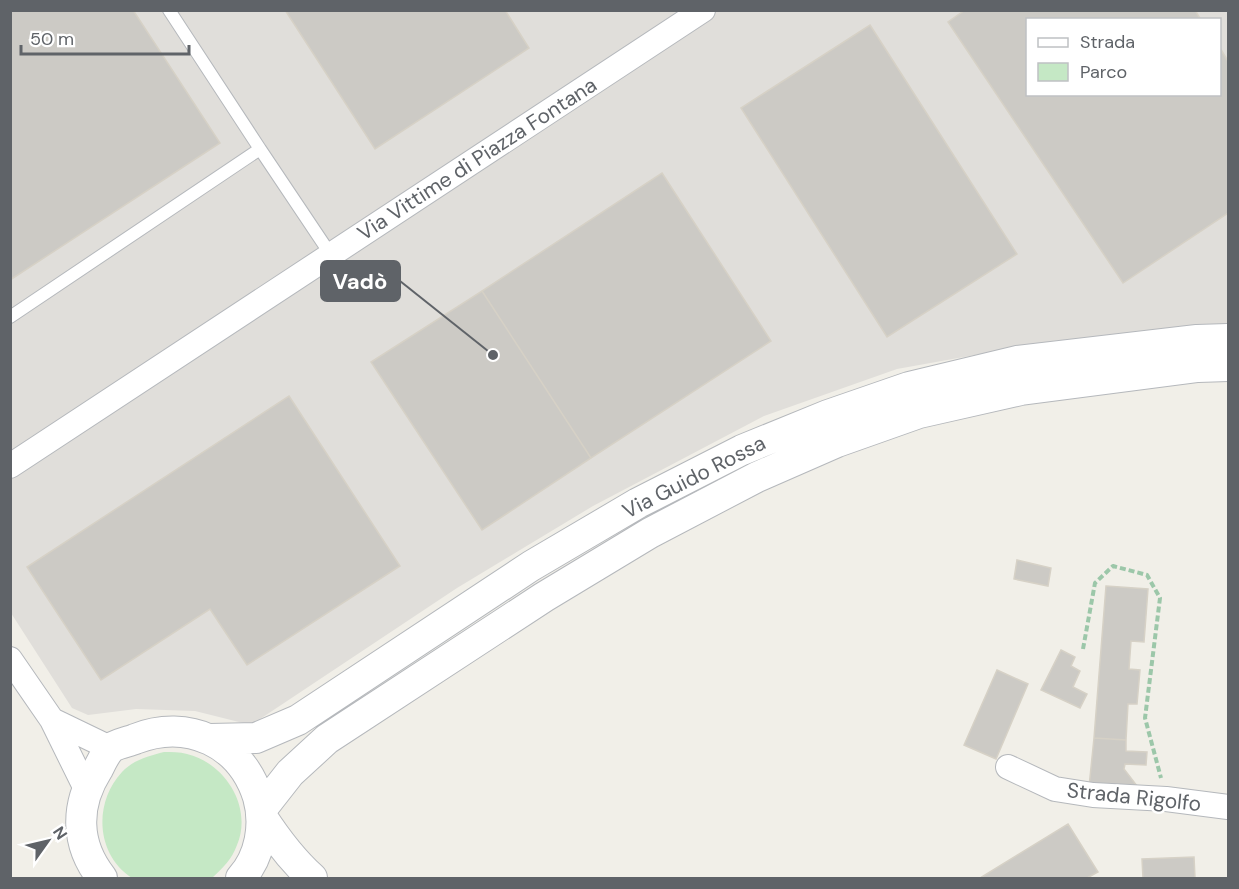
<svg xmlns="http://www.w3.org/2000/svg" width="1239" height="889" font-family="'DM Sans',sans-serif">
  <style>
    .industrial { fill: #e0deda; fill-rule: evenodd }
    .green { fill: #c5e8c5 }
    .building { fill: #cccac5; stroke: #d6d1c6; stroke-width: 1.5 }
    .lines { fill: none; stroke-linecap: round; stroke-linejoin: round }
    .service-casing { stroke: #b5b8bc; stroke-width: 14 }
    .minor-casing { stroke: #b5b8bc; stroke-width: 26 }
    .tertiary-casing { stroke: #b5b8bc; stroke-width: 32 }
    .path { stroke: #9cc7a9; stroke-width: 4; stroke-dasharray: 6 3; stroke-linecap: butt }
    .service { stroke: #fff; stroke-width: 12 }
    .minor { stroke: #fff; stroke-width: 24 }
    .tertiary { stroke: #fff; stroke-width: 30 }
    .labels { text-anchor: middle; stroke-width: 5; stroke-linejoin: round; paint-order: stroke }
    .street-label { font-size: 21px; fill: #5f6368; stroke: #fff }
    .leader { fill: none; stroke: #5f6368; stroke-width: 2 }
    .callout-dot { fill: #5f6368; stroke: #fff; stroke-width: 2 }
    .callout { fill: #5f6368; stroke: #5f6368; stroke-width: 2 }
    .callout-label { font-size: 22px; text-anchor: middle; font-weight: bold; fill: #fff }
  </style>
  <rect width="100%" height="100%" fill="#f1efe8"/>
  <path class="industrial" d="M11 11H1228V324L1053 341 897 369 764 416 593 506 457 588 251 725 195 711 136 709 88 715 72 708 11 613ZM1028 20H1220V94H1028Z"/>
  <path class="green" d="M164 752C171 752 180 752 187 754 225 763 253 807 237 845 232 859 223 868 212 878H132C96 855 93 803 122 772 133 760 149 756 164 752Z"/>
  <path class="building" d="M10 10H133L220 143 10 280Z
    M285 10H505L529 48 375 149Z
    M965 10H1195L1201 20H1028V94H1220V48L1228 61V213L1123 283 948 22Z
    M870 25 1017 254 887 337 741 108Z
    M662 173 771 341 591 458 482 291Z
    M482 291 591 458 482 530 371 362Z
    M289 396 400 566 247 665 210 609 101 680 27 567Z
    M1017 560 1051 568 1048 586 1014 579Z
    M1106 586 1148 589 1144 642 1131 641 1129 669 1140 670 1137 704H1128L1126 740 1094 738Z
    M1061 650 1075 657 1071 666 1080 671 1073 687 1087 694 1080 708 1041 690Z
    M997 670 1028 684 996 759 964 745Z
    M1094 738 1126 740V751L1147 752 1146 765 1125 764 1124 769 1141 791 1089 787Z
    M1068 824 1098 872 1087 878H980Z
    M1194 857 1195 878H1143L1142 859Z"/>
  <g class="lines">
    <g class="service-casing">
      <path id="service" d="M260 149 331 255
        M10 317 260 149 169 10"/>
    </g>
    <g class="minor-casing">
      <path id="minor" d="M10 466 703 10
        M10 659 52 720
        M1008 767 1055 789 1093 795 1166 799 1228 807
        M86 789 52 720 110 748"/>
    </g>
    <g class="tertiary-casing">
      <path id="tertiary" d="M210 739 256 738 298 720 531 566 638 503 742 450 828 415 909 387 1017 361 1197 340 1228 339
        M261 810 290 773 327 739 544 597 650 533 757 477 837 442 919 413 1021 390 1198 367 1228 366
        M262 817C277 840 292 860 312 878
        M102 878C75 844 75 805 98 769 101 763 105 754 110 749 115 744 128 742 135 739 188 718 241 743 258 797 266 825 260 857 241 878"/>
    </g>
    <path class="path" d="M1083 649 1095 583 1113 566 1147 575 1160 598 1145 718 1161 778"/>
    <use href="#service" class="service"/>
    <use href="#minor" class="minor"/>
    <use href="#tertiary" class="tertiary"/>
  </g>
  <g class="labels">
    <g class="street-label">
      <text transform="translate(477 159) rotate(-33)" y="7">Via Vittime di Piazza Fontana</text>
      <text transform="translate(694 477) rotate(-27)" y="7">Via Guido Rossa</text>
      <text transform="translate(1134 797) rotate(6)" y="7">Strada Rigolfo</text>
    </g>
  </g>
  <path class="leader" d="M493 355L400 281"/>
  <circle class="callout-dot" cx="493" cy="355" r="6"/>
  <rect class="callout" x="321" y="261" width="79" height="40" rx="6"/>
  <g class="callout-label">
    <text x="360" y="289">Vadò</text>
  </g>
  <rect width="1239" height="889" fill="none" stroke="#5f6368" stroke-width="24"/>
  <rect x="1026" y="18" width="195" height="78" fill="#ffffff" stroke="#bfc1c3" stroke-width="1.5"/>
  <rect x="1038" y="38" width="30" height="9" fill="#ffffff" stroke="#bfc1c3" stroke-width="1.5"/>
  <text x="1080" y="48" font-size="18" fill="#5f6368">Strada</text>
  <rect x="1038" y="63" width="30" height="18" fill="#c5e8c5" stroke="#bfc1c3" stroke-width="1.5"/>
  <text x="1080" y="78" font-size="18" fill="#5f6368">Parco</text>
  <g transform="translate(48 841) rotate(56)" stroke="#ffffff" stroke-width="4.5" paint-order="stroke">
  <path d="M0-4.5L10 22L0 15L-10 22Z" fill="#5f6368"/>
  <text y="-9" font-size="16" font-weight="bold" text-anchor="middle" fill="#5f6368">N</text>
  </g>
  <path d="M21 45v9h168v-9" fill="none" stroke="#5f6368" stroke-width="3"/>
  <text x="30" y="45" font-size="18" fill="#5f6368" stroke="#ffffff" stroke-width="4.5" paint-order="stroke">50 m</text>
</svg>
